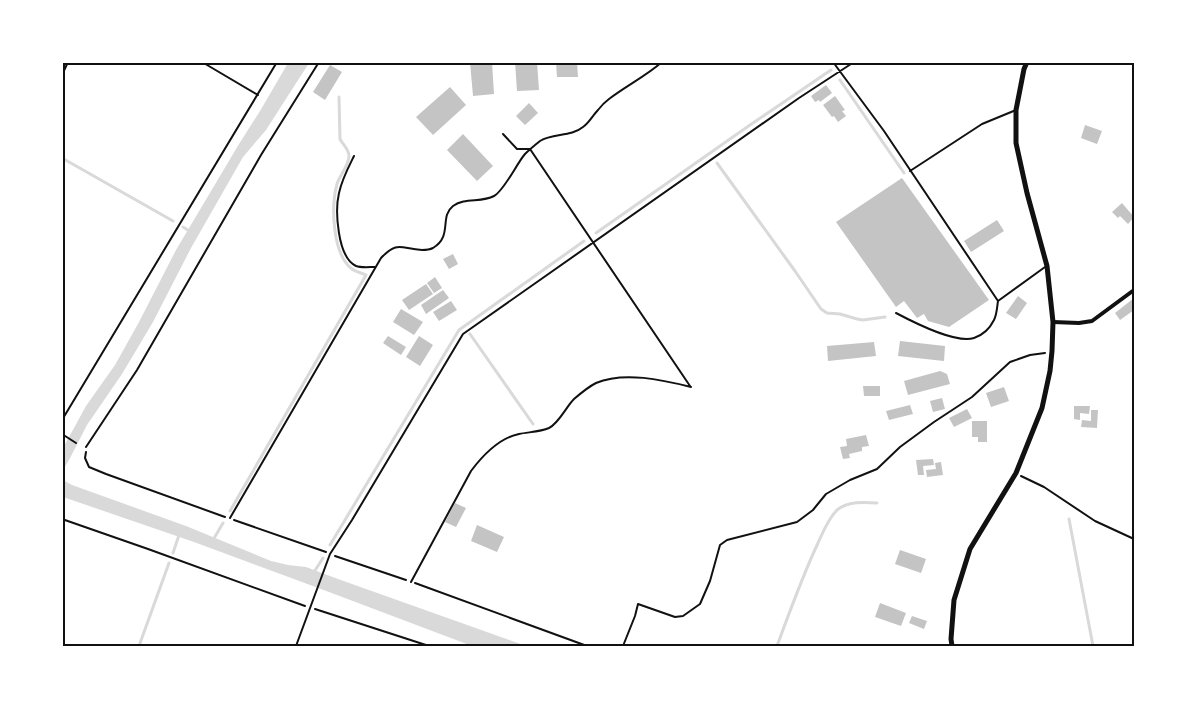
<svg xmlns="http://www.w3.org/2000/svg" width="1197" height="709" font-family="'Varela Round',sans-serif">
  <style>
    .water { fill: #d9d9d9 }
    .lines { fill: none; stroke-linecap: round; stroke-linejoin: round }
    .stream { stroke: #d9d9d9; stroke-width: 3 }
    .building { fill: #c4c4c4 }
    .path { stroke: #111; stroke-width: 2 }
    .service { stroke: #111; stroke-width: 2 }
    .minor { stroke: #111; stroke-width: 4 }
    .tertiary { stroke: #111; stroke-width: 5 }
    .neatline { fill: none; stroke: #111; stroke-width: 2 }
  </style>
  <rect width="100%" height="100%" fill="#fff"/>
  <path class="water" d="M288 63H309L266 130 243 157 191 248 153 322 122 374 87 425 69 460 63 470V448L86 406 115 365 139 322 176 250 239 144 260 111Z
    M63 480 72 485 186 526 271 561 288 565 306 567 338 579 526 646H472L329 592 194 542 63 497Z"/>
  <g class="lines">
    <path class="stream" d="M843 63 844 62
      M840 80 904 173
      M62 158 173 221
      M717 163 795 271 821 309 827 313 840 314 857 319 863 320 885 317
      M183 227 191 232
      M596 233 750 125 831 70
      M470 334 533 424
      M230 511 366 275C362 273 356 272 352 269 332 254 331 206 337 184 340 175 349 165 349 156 349 149 343 145 340 139L339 97
      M1069 519 1093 646
      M213 540 223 523
      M330 545 459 330 584 241
      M173 553 179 535
      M314 572 323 558
      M139 646 169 563
      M777 646C790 611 802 577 818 543 823 532 828 519 837 510 848 501 864 502 877 503"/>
  </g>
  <path class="building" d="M470 62H492L494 94 473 96Z
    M515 62H537L539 90 517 91Z
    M556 62H577L578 77H557Z
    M330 65 342 72 325 100 313 92Z
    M826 85 832 93 820 102 819 100 815 102 811 96Z
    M450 87 466 105 433 135 416 117Z
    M835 96 845 110 842 111 846 116 838 122 834 116 832 117 823 105Z
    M529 103 538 113 525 125 516 116Z
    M1085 125 1102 131 1097 144 1081 138Z
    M463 134 493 166 477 181 447 150Z
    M902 178 989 300 949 327 928 321 924 314 917 318 904 301 896 307 836 222Z
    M1122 203 1134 217 1128 224 1120 216 1118 218 1112 212Z
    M997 220 1004 231 971 252 964 241Z
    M453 254 458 264 449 269 443 259Z
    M435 277 442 288 434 293 427 283Z
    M426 284 433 294 409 310 402 300Z
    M443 290 449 298 426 314 421 305Z
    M1018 296 1027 303 1016 319 1006 313Z
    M1134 298V310L1120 320 1115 313Z
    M451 301 457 310 439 321 433 312Z
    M401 309 423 322 414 335 393 322Z
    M388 336 406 347 401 355 383 343Z
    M419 336 433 345 420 366 406 357Z
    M900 341 945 346 944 361 898 356Z
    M874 342 876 356 828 361 827 346Z
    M940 371 947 374 950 384 908 395 904 381Z
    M863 386H880V396H864Z
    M1004 387 1009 401 991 407 986 393Z
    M942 398 945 409 933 412 930 401Z
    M910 405 913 414 889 420 886 411Z
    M1074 406H1090L1089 414 1080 413V420L1074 419Z
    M967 409 972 418 954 427 949 418Z
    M1091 410H1098L1097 428 1081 427 1082 420 1091 421Z
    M972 421H987V442H978V437H972Z
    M866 435 869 446 862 447V451L849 454 850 458 843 459 840 447 847 446 846 439Z
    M933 459 934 465 923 466 924 475H918L916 460Z
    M941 462 943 475 927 477 926 470 936 469 935 463Z
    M455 503 466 508 456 527 445 522Z
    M477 525 504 537 497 552 471 541Z
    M900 550 926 559 921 573 895 564Z
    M880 603 906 613 901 626 875 617Z
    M912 616 927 621 924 629 909 623Z"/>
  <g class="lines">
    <path class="path" d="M86 452 85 458 89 467 106 474 225 517
      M1021 476 1044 487 1095 521 1134 539
      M62 519 148 549 305 606
      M234 520 326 552
      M335 556 406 580
      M415 583 587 646
      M315 609 429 646
      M623 646 635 616 638 604 675 617 683 616 700 604 710 581 720 545 727 540 797 522 813 510 826 494 850 480 877 469 900 447 934 422 972 397 1010 362 1030 355 1045 353"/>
    <path class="service" d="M202 62 258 95
      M833 62 884 131 998 301 1045 267
      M62 75 68 62
      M503 134 517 149H530L690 386
      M354 156C348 168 342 179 339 193 335 210 337 257 356 266 361 268 369 267 375 267
      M910 171 982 124 1016 110
      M896 313C913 322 955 344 974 338 983 335 990 328 994 320 997 314 997 307 998 301
      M62 420 277 62
      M62 434 76 443
      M86 447 137 370 261 155 319 62
      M230 518 381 258C398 240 401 249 422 250 426 250 429 250 433 248 453 236 439 217 453 206 465 197 481 203 494 196 504 191 517 163 525 154 530 149 535 145 540 141 553 133 571 137 583 127 589 123 593 115 598 110 601 106 605 102 609 99 626 86 646 76 662 62
      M411 582 471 471C483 455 499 438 519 434 528 432 540 432 549 428 559 423 566 407 574 399 581 393 588 387 596 383 624 371 663 380 691 387
      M296 646 330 554 352 520 463 334 799 98 854 62"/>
    <path class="minor" d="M1053 322 1079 323 1092 321 1134 290"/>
    <path class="tertiary" d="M952 646 951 639 954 600 970 549 1016 473 1042 408 1050 371 1052 351 1053 322 1047 266 1027 193 1016 143V110L1024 69 1027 62"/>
  </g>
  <rect width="1197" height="709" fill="none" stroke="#ffffff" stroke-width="128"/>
  <rect x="64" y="64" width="1069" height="581" class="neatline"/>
</svg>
